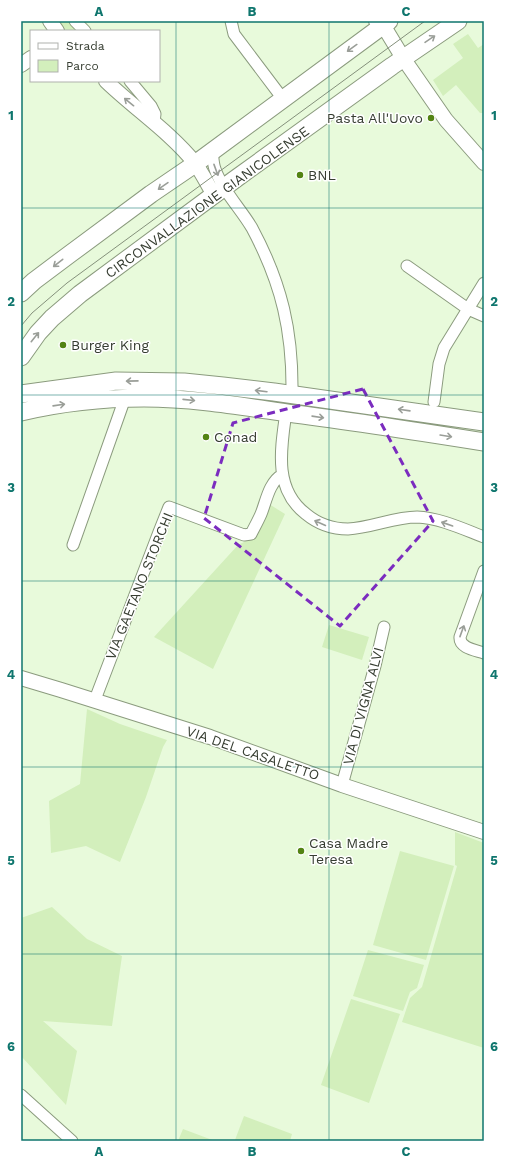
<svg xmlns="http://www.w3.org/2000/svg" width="505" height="1162" font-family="'Work Sans',sans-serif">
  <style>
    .green { fill: #d3efbc }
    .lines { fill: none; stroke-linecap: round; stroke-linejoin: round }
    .minor-casing { stroke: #8b9b7e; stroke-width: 13 }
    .tertiary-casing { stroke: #8b9b7e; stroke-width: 16 }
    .primary-casing { stroke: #8b9b7e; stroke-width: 19 }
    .minor { stroke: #fff; stroke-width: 11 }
    .tertiary { stroke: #fff; stroke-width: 14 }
    .primary { stroke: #fff; stroke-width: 17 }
    .tram { stroke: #84907b; stroke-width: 1 }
    .oneway { stroke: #9a9e98 }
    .marked { fill: none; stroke: #7b2cbf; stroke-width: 3; stroke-dasharray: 8 5; stroke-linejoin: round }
    .grid { fill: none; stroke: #0f766e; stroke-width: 1; stroke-opacity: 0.55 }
    .poi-dot { fill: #538314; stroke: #fff; stroke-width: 1.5 }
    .labels { text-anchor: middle; stroke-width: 3; stroke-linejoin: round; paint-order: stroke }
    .poi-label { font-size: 14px; fill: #363d31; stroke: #fff; text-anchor: start }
    .street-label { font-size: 14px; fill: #363d31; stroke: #fff }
    .neatline { fill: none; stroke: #0f766e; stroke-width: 1.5 }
    .grid-label { font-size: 13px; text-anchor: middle; font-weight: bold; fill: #0f766e }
  </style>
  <rect width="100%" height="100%" fill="#e8fadb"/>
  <path class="green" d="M56 21H70L81 31H64Z
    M468 34 478 48 484 44V112L483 113H480L456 85 443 96 433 80 463 58 453 44Z
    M269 504 285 514 213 669 154 637 238 545 250 539Z
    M329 625 369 637 362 660 322 647Z
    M87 709 120 724 167 740 163 747 146 797 120 862 86 846 51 853 49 801 80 784Z
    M455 832 484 843V1048L402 1022 410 998 422 987 457 866 455 865Z
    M400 851 454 866 426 960 373 945Z
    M52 907 87 939 122 956 112 1026 43 1021 77 1051 66 1105 21 1056V918Z
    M368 950 424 965 417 988 410 992 403 1011 353 996Z
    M351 999 400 1014 369 1103 321 1085Z
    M244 1116 292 1134 290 1141 235 1140Z
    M183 1129 215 1141H178Z"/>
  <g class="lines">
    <g class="minor-casing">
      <path id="minor" d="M75 21 85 31
        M231 21 234 34 283 99
        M130 81 151 106 155 114 154 122
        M212 151C213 157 213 164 215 169 222 190 241 209 252 228 282 284 293 332 292 395
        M407 266 468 309 484 316
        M434 402 439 364 444 348 484 283
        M286 412C281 448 273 489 306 514 318 524 332 529 348 529 371 528 394 517 417 517 440 518 463 529 484 537
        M73 545 125 398
        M484 571 460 637C459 648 475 650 484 653
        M96 697 159 532 169 507 244 535 251 534C254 528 258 521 261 514 266 502 269 482 282 475
        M342 785 375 666 384 627
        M21 1095 72 1141"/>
    </g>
    <g class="tertiary-casing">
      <path id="tertiary" d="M50 21 57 31
        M376 21 383 25 403 58 446 120 484 163
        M21 65 31 58
        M106 81C135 109 170 132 195 163 202 173 208 185 214 195
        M21 678 61 690 210 737 342 785 484 832"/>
    </g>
    <g class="primary-casing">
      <path id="primary" d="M21 293 34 281 70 254 151 194 195 164 389 21
        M21 357 38 333 52 318 80 294 234 180 392 66 458 21
        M21 394 116 381 184 382 223 386 274 392 484 422
        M21 412C59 403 105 398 144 398 195 398 245 407 295 414 358 422 421 432 484 442"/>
    </g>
    <use href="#minor" class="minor"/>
    <use href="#tertiary" class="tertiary"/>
    <use href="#primary" class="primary"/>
    <path class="tram" d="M21 326 32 313 67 283 425 21"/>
  </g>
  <defs><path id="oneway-shaft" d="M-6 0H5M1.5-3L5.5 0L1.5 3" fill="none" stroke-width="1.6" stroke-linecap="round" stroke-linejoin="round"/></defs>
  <g class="oneway">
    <use href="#oneway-shaft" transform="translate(430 39) rotate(-34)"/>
    <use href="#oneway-shaft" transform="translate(352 48) rotate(144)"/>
    <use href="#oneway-shaft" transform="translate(129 102) rotate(-141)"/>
    <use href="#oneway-shaft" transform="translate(216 170) rotate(70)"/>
    <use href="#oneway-shaft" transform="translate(163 186) rotate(145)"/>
    <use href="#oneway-shaft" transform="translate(58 263) rotate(142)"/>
    <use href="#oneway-shaft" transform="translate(35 337) rotate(-51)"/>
    <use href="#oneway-shaft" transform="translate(132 381) rotate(179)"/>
    <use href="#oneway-shaft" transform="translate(261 391) rotate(-173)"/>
    <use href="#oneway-shaft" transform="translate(189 400) rotate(6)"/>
    <use href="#oneway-shaft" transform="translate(59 405) rotate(-8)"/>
    <use href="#oneway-shaft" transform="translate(404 410) rotate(-172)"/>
    <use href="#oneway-shaft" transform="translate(318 417) rotate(8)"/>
    <use href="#oneway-shaft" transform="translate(446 436) rotate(9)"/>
    <use href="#oneway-shaft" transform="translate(320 523) rotate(-156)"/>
    <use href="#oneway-shaft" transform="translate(447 524) rotate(-161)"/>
    <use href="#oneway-shaft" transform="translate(462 631) rotate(-70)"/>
  </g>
  <path class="marked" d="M363 389 433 521 340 626 204 518 233 423Z"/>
  <path class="grid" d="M176 21V1141M329 21V1141M21 208H484M21 395H484M21 581H484M21 767H484M21 954H484"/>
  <g class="poi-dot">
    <circle cx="431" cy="118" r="4"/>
    <circle cx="300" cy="175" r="4"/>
    <circle cx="63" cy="345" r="4"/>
    <circle cx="206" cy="437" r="4"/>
    <circle cx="301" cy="851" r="4"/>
  </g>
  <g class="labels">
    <g class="poi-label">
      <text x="423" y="123" text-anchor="end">Pasta All'Uovo</text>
      <text x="308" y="180">BNL</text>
      <text x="71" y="350">Burger King</text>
      <text x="214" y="442">Conad</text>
      <text x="309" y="848">Casa Madre<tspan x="309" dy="16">Teresa</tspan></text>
    </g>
    <g class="street-label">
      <text transform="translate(207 202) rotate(-36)" y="5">CIRCONVALLAZIONE GIANICOLENSE</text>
      <text transform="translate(139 586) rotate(-68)" y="5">VIA GAETANO STORCHI</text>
      <text transform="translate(363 706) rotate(-75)" y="5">VIA DI VIGNA ALVI</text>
      <text transform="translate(253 753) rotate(19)" y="5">VIA DEL CASALETTO</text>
    </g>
  </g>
  <rect width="505" height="1162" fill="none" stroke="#ffffff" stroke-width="44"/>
  <rect x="30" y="30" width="130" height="52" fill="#ffffff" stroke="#afb1ad"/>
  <rect x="38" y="43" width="20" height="6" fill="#ffffff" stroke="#afb1ad"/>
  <text x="66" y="50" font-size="12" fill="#363d31">Strada</text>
  <rect x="38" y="60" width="20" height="12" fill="#d3efbc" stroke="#afb1ad"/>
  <text x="66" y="70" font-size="12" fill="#363d31">Parco</text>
  <rect x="22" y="22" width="461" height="1118" class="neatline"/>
  <g class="grid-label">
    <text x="99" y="16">A</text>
    <text x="252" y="16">B</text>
    <text x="406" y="16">C</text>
    <text x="11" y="120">1</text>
    <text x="494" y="120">1</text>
    <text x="11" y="306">2</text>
    <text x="494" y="306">2</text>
    <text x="11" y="492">3</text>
    <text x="494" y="492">3</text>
    <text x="11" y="679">4</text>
    <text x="494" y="679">4</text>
    <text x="11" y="865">5</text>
    <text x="494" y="865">5</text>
    <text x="11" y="1051">6</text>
    <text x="494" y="1051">6</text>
    <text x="99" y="1156">A</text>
    <text x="252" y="1156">B</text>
    <text x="406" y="1156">C</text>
  </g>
</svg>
